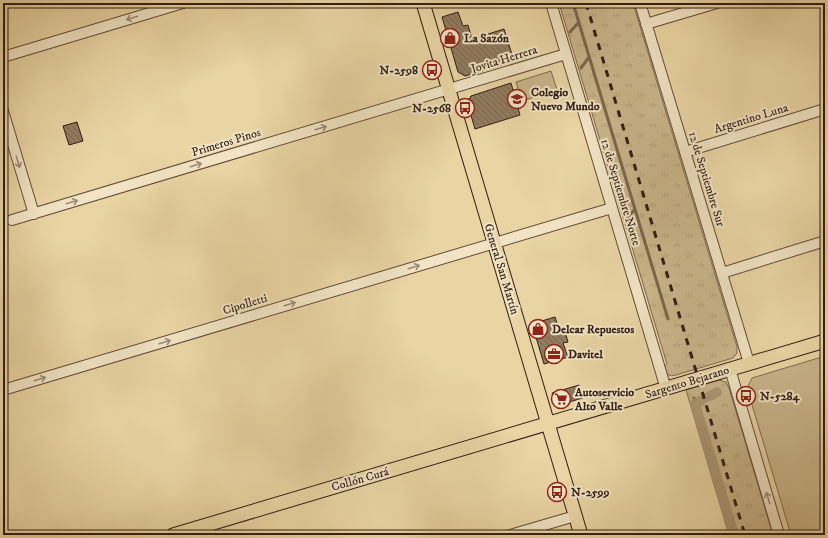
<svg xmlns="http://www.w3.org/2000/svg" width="828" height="538" font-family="'IM FELL DW Pica',serif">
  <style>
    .grass { fill: url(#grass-tufts); stroke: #7e6950 }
    .green { fill: #cab58b; stroke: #7e6950 }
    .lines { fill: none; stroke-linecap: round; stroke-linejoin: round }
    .stream { stroke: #7b664d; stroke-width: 3 }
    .canal { stroke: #ab9673; stroke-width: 10 }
    .building { fill: url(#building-back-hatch); stroke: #321d15 }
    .minor-casing { stroke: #604b38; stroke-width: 12 }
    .major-casing { stroke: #321d15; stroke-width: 15 }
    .minor { stroke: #f1e3c3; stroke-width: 10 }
    .major { stroke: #e9d4a3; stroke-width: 13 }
    .rail { stroke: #321d15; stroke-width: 3; stroke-dasharray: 7 7; stroke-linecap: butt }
    .oneway { stroke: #9b8a75 }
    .labels { text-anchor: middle; stroke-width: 4; stroke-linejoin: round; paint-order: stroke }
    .poi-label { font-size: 12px; font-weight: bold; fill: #321d15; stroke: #f1e3c3; text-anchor: start }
    .street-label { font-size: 12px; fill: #321d15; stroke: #f1e3c3 }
  </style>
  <defs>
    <pattern id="grass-tufts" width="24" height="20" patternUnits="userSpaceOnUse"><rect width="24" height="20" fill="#cab58b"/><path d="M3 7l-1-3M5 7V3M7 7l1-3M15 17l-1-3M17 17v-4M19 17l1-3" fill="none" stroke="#ae9b77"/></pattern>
    <pattern id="building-back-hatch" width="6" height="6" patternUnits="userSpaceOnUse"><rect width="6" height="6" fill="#917c5f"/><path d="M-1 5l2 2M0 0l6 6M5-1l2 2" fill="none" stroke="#77654d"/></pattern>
  </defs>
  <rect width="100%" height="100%" fill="#e9d4a3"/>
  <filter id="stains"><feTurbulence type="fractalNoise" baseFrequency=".005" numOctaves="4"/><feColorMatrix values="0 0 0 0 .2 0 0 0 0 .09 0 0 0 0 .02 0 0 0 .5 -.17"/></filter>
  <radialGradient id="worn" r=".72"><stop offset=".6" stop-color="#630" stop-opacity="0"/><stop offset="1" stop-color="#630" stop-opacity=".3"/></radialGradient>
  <path class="grass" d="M559 3H633L737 347V353L733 358 676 375C669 377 666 374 663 368L667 364Z
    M719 380 726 382 729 388 773 535H729L686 390Z"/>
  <path class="green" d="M551 71 557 90 522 101 516 82Z
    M825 356V535H791L747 388 752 378Z"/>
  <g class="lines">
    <path class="stream" d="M573 3 668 319
      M570 32 579 22
      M581 68 589 57
      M626 220 635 209
      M694 398 695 404"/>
    <path class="canal" d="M708 397 717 392
      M702 400 695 404 734 535"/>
  </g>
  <path class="building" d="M458 12 463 26 468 25 472 39 504 29 514 61 465 76 458 72 442 17Z
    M511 83 520 115 475 129 467 102 471 96Z
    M77 122 83 141 69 145 63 126Z
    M555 317 559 329 564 328 568 342 563 343 568 357 544 364 532 324Z
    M579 385 583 398 562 404 555 400 552 393Z"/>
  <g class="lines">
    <g class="minor-casing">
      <path id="minor" d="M551 3 666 389
        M640 3 749 363
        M646 24 717 3
        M3 57 183 3
        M3 111 34 214
        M685 152 825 109
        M12 220 566 54
        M722 273 825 241
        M730 369 779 535
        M3 390 612 208
        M510 535 575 516"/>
    </g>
    <g class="major-casing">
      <path id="major" d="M423 3 581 535
        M173 535 825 341"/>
    </g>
    <use href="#minor" class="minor"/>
    <use href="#major" class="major"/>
    <path class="rail" d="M586 3 745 535"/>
  </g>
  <defs><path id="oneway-shaft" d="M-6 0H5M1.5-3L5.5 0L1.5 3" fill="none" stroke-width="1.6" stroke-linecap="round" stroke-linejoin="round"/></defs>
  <g class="oneway">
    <use href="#oneway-shaft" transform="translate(132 18) rotate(163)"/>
    <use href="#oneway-shaft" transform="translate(321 128) rotate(-17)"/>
    <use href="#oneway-shaft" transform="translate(18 162) rotate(73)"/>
    <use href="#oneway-shaft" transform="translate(196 165) rotate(-17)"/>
    <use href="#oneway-shaft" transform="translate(72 202) rotate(-17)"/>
    <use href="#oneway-shaft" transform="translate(414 267) rotate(-17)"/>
    <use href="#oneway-shaft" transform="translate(290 304) rotate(-17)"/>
    <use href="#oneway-shaft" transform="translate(165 342) rotate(-17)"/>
    <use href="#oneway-shaft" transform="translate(40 379) rotate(-17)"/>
    <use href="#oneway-shaft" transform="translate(768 498) rotate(-107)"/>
  </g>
  <defs>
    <g id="shop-ring" transform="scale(1)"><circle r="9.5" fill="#f1e3c3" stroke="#8f2418" stroke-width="1.5"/><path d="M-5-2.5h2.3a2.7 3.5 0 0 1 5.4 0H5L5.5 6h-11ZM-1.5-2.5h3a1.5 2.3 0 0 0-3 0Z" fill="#8f2418"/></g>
    <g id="bus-ring" transform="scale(1)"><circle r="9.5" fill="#f1e3c3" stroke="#8f2418" stroke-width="1.5"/><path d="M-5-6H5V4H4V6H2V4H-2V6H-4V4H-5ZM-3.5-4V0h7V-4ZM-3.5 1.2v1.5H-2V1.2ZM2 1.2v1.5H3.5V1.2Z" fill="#8f2418"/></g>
    <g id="school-ring" transform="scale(1)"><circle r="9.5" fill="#f1e3c3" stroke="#8f2418" stroke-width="1.5"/><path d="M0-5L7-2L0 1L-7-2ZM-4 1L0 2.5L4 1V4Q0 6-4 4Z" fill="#8f2418"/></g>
    <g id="office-ring" transform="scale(1)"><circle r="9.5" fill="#f1e3c3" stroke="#8f2418" stroke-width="1.5"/><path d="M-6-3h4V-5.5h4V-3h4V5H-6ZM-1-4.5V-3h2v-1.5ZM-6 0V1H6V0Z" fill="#8f2418"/></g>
    <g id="supermarket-ring" transform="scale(1)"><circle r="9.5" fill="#f1e3c3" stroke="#8f2418" stroke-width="1.5"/><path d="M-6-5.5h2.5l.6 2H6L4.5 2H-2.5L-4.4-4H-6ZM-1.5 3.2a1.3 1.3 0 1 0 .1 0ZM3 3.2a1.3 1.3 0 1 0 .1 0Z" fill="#8f2418"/></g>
  </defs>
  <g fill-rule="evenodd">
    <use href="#shop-ring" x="450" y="38"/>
    <use href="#bus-ring" x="432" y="70"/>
    <use href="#school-ring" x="517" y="99"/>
    <use href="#bus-ring" x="465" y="108"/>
    <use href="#shop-ring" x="538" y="329"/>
    <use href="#office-ring" x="554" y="354"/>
    <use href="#bus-ring" x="746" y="396"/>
    <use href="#supermarket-ring" x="561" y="399"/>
    <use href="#bus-ring" x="557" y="492"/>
  </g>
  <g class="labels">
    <g class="poi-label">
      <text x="464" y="42">La Sazón</text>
      <text x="418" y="74" text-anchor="end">N-2598</text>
      <text x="531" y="96">Colegio<tspan x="531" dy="14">Nuevo Mundo</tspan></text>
      <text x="451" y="112" text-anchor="end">N-2568</text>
      <text x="552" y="333">Delcar Repuestos</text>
      <text x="568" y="358">Davitel</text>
      <text x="575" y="396">Autoservicio<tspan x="575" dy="14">Alto Valle</tspan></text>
      <text x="760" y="400">N-5284</text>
      <text x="571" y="496">N-2599</text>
    </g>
    <g class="street-label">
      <text transform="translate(504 59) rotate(-17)" y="4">Jovita Herrera</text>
      <text transform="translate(751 118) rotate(-17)" y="4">Argentino Luna</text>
      <text transform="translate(226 142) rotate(-17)" y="4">Primeros Pinos</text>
      <text transform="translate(707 179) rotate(73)" y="4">12 de Septiembre Sur</text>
      <text transform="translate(621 192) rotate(73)" y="4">12 de Septiembre Norte</text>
      <text transform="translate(502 269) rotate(73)" y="4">General San Martín</text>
      <text transform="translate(245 304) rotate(-17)" y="4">Cipolletti</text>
      <text transform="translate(687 382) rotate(-17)" y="4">Sargento Bejarano</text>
      <text transform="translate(360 479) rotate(-16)" y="4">Collón Curá</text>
    </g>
  </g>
  <rect width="828" height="538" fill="none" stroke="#e9d4a3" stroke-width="16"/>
  <rect x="4" y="4" width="820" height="530" fill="none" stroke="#321d15" stroke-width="2"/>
  <rect x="8" y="8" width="812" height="522" fill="none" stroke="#321d15"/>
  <rect width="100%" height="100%" filter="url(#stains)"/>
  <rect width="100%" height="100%" fill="url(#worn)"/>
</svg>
